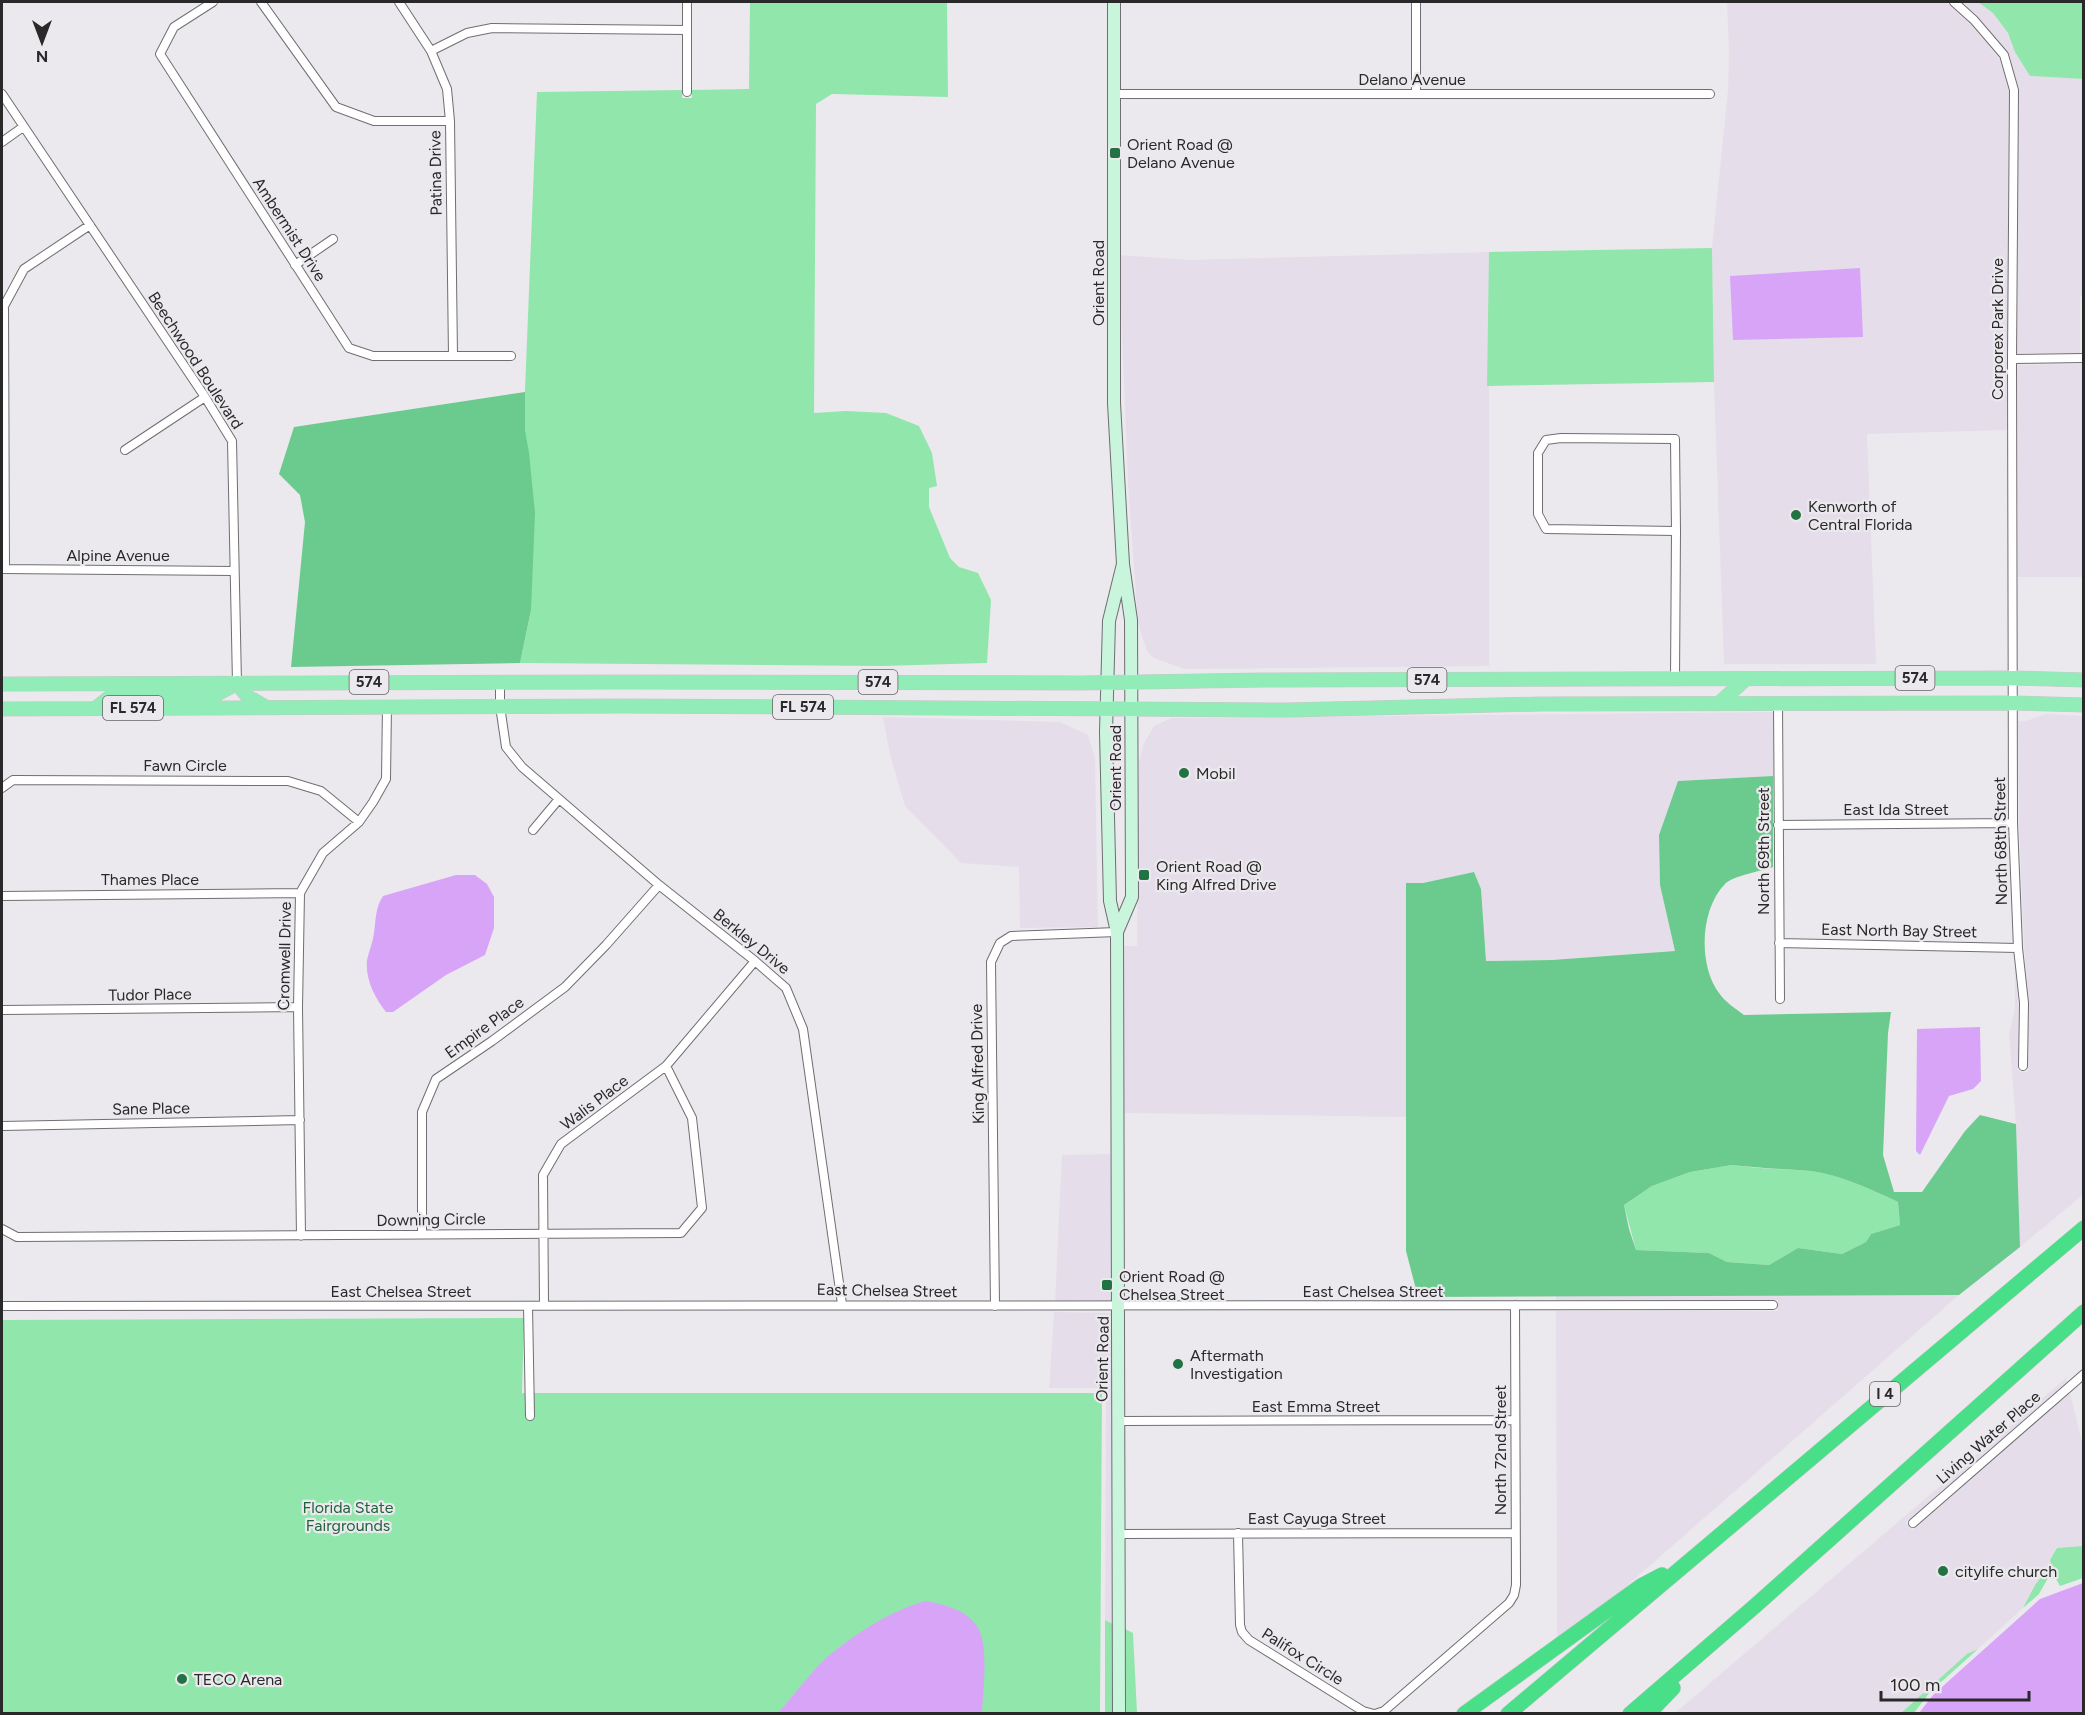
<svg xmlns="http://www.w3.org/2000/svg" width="2085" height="1715" font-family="Figtree,sans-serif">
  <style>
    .built { fill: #e5deea }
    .green { fill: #91e6ac }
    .forest { fill: #6bca8d; fill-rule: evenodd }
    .water { fill: #d8a4f8 }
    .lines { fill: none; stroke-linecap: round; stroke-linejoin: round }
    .street-casing { stroke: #706e72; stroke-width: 10 }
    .secondary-casing { stroke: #706e72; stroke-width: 14 }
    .primary-casing { stroke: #c8c7c8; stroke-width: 15 }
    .highway-casing { stroke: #c8c7c8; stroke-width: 16 }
    .street { stroke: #fff; stroke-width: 8 }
    .secondary { stroke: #c8f5db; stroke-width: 12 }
    .primary { stroke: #91ecb8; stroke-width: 14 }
    .highway { stroke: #48df88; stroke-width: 15 }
    .poi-dot { fill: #227344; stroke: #ebe9ed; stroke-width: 2 }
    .labels { text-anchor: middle; stroke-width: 4.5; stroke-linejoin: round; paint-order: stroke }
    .shield { fill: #ebe9ed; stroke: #646364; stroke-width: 1.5 }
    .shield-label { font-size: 15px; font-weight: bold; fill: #2a292a }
    .street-label { font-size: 16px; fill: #2a292a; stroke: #ebe9ed }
    .poi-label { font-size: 16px; fill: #2a292a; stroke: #ebe9ed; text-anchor: start }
    .park-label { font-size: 16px; fill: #1f633b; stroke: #ebe9ed }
  </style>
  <rect width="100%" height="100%" fill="#ebe9ed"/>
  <path class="built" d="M1727 2H1946L1970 24 1999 58 2009 90 2007 430 1867 434 1876 664H1724L1714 382 1712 248 1728 90 1729 54Z
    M1962 2H1978L1993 13 2008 33 2015 52 2030 76 2083 79 2084 293 2080 297V353H2017L2019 88 2007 52 1977 15Z
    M1489 252V666L1184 669 1154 658 1147 651 1138 624 1128 483 1119 255 1190 260Z
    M2083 364V577H2018L2017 365Z
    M1773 712V776L1678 781 1659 835 1660 885 1675 951 1552 960 1486 961 1481 889 1474 872 1423 883H1406V1117L1121 1113 1122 946H1137L1139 761 1144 743 1154 726 1172 718Z
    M2046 714 2083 716 2084 1194 2020 1247 2016 1124 2009 1034 2015 1009V963L2018 1003V1071L2028 1072 2029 1007 2024 947 2019 823 2018 721H2026Z
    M883 717 1060 722 1088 735 1095 758 1098 927 1020 928 1019 867 961 863 905 806 890 755Z
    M1112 1154 1114 1301H1055L1062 1155Z
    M1959 1295 1614 1597 1557 1639 1556 1311H1778V1300H1556V1296Z
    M1054 1312 1114 1313 1115 1625 1105 1620 1106 1391 1102 1388H1049Z
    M2066 1378 2067 1382 1906 1522 1912 1530 2070 1393 2083 1446V1546L2057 1548 2050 1560 2051 1564 2035 1585 2023 1608 1978 1649 1967 1654 1901 1713 1674 1714Z"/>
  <path class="green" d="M750 2H947L948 97 832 94 816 104 814 413 846 411 886 413 919 426 932 453 937 486 929 488V507L950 558 959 567 978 573 991 600 987 663 881 666 520 663 531 610 524 415 537 92 682 90V98H692V90L749 89Z
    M1978 2H2083V79L2030 76 2015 52 2008 33 1993 13Z
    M1712 248 1714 382 1487 386 1489 252Z
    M1732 1165C1759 1169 1785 1169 1811 1171 1841 1175 1870 1189 1898 1202L1900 1225 1871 1234 1866 1242 1842 1254 1798 1248 1769 1265 1727 1262 1709 1253 1636 1250 1624 1205 1652 1186 1690 1172Z
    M524 1318 522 1393H1102L1100 1713H2V1320Z
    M2083 1546V1578L2060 1586 2056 1579 2048 1578 2039 1594 2023 1608 2035 1585 2051 1564 2050 1560 2057 1548Z
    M1105 1620 1115 1625 1114 1713 1105 1714Z
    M1125 1629 1133 1633 1137 1713 1124 1714Z
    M1978 1649 1930 1692 1914 1713H1901L1967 1654Z"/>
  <path class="forest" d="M525 392V430L529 453 535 513 531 610 520 663 291 667 305 522 300 495 279 474 294 427Z
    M1773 776V867C1762 871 1732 876 1725 884 1700 909 1698 965 1719 993 1725 1002 1736 1009 1744 1015L1891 1012 1888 1033 1883 1155 1894 1192H1922L1965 1131 1980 1115 2016 1124 2020 1247 1959 1295 1418 1297 1406 1251V883H1423L1474 872 1481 889 1486 961 1552 960 1675 951 1660 885 1659 835 1678 781ZM1732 1165C1759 1168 1784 1169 1811 1171 1841 1175 1870 1189 1898 1202L1900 1225 1871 1234 1866 1242 1842 1254 1798 1248 1769 1265 1727 1262 1709 1253 1636 1250 1629 1229 1624 1205 1652 1186 1690 1172Z"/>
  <path class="water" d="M1860 268 1863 337 1733 340 1730 276Z
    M456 875H475L487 884 494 897V928L485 955 446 975 393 1012H386C375 998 365 979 367 960 369 951 373 942 374 933 376 920 375 908 383 896Z
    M1980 1027 1981 1081 1973 1089 1949 1096 1920 1155 1916 1151 1917 1029Z
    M2083 1583V1713H1919L1933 1695 2040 1599Z
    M925 1601C943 1604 968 1610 978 1628 989 1647 983 1691 982 1713H778C794 1695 813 1669 831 1654 858 1632 891 1611 925 1601Z"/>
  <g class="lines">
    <g class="street-casing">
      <path id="street" d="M213 2 174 27 160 54 349 348 373 356H511
        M261 2 336 107 374 121H450
        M399 2 431 51 447 89 450 121 453 356
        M687 2V92
        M1954 2 1974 20 2004 55 2014 90 2012 359 2013 823 2018 948 2024 1003 2023 1066
        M431 51 467 33 492 28 687 30
        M2 94 205 397 232 441 237 683
        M1114 94H1710
        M1416 94V2
        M2 142 23 127
        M295 265 333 239
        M2012 359 2084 358
        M1561 438 1675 439 1676 531 1546 529 1538 514V453L1546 440Z
        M125 450 205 397
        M2 569 234 571
        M5 569 4 306 24 269 90 225
        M1675 679 1676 531
        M500 682V706L506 747 522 767 659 885 755 961 786 988 803 1029 842 1304
        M1778 704 1780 999
        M2 788 13 780 288 781 321 791 359 822
        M1778 825 2013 823
        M533 830 559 799
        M2 896 300 893
        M1779 943 2018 948
        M2 1010 298 1007
        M2 1126 300 1120
        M2 1229 17 1237 681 1233 702 1208 692 1118 666 1066
        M422 1234V1112L436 1079 492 1041 565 987 606 945 659 885
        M301 1236 298 1007 300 893 323 853 359 822 373 802 386 779 387 706
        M544 1305 543 1175 561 1144 666 1066 755 961
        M2 1306 1773 1305
        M528 1306 530 1416
        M995 1306 991 962 1000 943 1011 936 1117 932
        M1118 1421 1515 1420
        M1913 1523 2084 1374
        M1238 1533 1240 1625 1242 1632 1249 1640 1363 1711 1374 1714
        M1118 1534 1515 1533
        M1375 1714 1384 1711 1509 1603 1514 1595 1516 1585 1515 1305"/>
    </g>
    <g class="secondary-casing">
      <path id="secondary" d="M1114 2V403L1123 564 1131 620 1132 897 1117 932
        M1119 1714 1117 932 1110 901 1106 732 1109 621 1123 564"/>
    </g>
    <g class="primary-casing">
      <path id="primary" d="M237 683 248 697 264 706
        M2 684 622 682 1081 683 1262 680 2013 678 2084 680
        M1718 704 1746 679
        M96 708 110 697 213 696 234 685
        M2 709 622 706 1288 710 1540 704 2013 703 2084 705"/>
    </g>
    <g class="highway-casing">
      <path id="highway" d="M1464 1714 1641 1586 1662 1575
        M1508 1714 2084 1228
        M1630 1714 1755 1606 2084 1312
        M1648 1714 1673 1688"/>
    </g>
    <use href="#street" class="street"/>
    <use href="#secondary" class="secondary"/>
    <use href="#primary" class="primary"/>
    <use href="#highway" class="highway"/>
  </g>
  <g class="poi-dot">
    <rect x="1109" y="147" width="12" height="12" rx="3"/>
    <circle cx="1796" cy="515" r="6"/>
    <circle cx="1184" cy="773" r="6"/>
    <rect x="1138" y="869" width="12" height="12" rx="3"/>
    <rect x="1101" y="1279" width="12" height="12" rx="3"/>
    <circle cx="1178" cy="1364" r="6"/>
    <circle cx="1943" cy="1571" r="6"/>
    <circle cx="182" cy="1679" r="6"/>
  </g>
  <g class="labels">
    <g class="shield">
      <rect x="1895.5" y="666" width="39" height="24" rx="4.5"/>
      <rect x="1407.5" y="668" width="39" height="24" rx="4.5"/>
      <rect x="349.5" y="670" width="39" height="24" rx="4.5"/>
      <rect x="858.5" y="670" width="39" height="24" rx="4.5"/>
      <rect x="773" y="695" width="60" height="24" rx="4.5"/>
      <rect x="103" y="696" width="60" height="24" rx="4.5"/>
      <rect x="1870" y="1382" width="30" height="24" rx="4.5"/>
    </g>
    <g class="shield-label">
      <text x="1915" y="683">574</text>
      <text x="1427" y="685">574</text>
      <text x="369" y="687">574</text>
      <text x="878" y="687">574</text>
      <text x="803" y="712">FL 574</text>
      <text x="133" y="713">FL 574</text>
      <text x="1885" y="1399">I 4</text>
    </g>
    <g class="street-label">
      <text x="1412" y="85">Delano Avenue</text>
      <text transform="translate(435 173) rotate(-91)" y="6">Patina Drive</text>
      <text transform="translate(290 229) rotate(57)" y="6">Ambermist Drive</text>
      <text transform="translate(1098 283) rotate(-90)" y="6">Orient Road</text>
      <text transform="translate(1997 329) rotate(-90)" y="6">Corporex Park Drive</text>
      <text transform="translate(196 360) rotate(57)" y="6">Beechwood Boulevard</text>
      <text x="118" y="561">Alpine Avenue</text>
      <text x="185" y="771">Fawn Circle</text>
      <text transform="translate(1115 768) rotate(-90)" y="6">Orient Road</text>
      <text x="1896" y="815">East Ida Street</text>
      <text transform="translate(2000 841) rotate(-91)" y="6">North 68th Street</text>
      <text transform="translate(1763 851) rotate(-90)" y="6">North 69th Street</text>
      <text x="150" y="885">Thames Place</text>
      <text transform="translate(1899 930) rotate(1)" y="6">East North Bay Street</text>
      <text transform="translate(752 941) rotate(39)" y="6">Berkley Drive</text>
      <text transform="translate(284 956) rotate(-89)" y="6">Cromwell Drive</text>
      <text transform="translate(150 994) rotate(-1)" y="6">Tudor Place</text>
      <text transform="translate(484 1027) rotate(-36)" y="6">Empire Place</text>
      <text transform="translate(977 1064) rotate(-91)" y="6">King Alfred Drive</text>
      <text transform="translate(594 1102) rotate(-37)" y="6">Walis Place</text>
      <text transform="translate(151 1108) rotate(-1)" y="6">Sane Place</text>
      <text transform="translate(431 1219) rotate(-1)" y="6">Downing Circle</text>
      <text transform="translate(887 1290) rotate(1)" y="6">East Chelsea Street</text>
      <text x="401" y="1297">East Chelsea Street</text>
      <text x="1373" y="1297">East Chelsea Street</text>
      <text transform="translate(1102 1359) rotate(-89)" y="6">Orient Road</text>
      <text x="1316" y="1412">East Emma Street</text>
      <text transform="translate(1988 1437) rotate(-41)" y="6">Living Water Place</text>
      <text transform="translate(1500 1450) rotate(-90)" y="6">North 72nd Street</text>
      <text x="1317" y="1524">East Cayuga Street</text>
      <text transform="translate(1303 1656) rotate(32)" y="6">Palifox Circle</text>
    </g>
    <g class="poi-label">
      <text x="1127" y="150">Orient Road @<tspan x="1127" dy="18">Delano Avenue</tspan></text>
      <text x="1808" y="512">Kenworth of<tspan x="1808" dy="18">Central Florida</tspan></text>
      <text x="1196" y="779">Mobil</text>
      <text x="1156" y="872">Orient Road @<tspan x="1156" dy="18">King Alfred Drive</tspan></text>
      <text x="1119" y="1282">Orient Road @<tspan x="1119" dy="18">Chelsea Street</tspan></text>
      <text x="1190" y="1361">Aftermath<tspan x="1190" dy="18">Investigation</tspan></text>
      <text x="1955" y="1577">citylife church</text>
      <text x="194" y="1685">TECO Arena</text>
    </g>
    <g class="park-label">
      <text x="348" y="1513">Florida State<tspan x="348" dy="18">Fairgrounds</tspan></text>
    </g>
  </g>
  <rect width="2085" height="1715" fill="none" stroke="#2a292a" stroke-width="6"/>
  <g transform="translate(42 42) rotate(180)" stroke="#ebe9ed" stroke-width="4.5" paint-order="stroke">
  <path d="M0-4.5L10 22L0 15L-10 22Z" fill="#2a292a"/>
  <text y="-9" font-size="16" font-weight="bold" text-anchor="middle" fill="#2a292a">N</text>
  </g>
  <path d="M1881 1691v9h148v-9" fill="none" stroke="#2a292a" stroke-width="3"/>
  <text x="1890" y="1691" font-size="18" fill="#2a292a" stroke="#ebe9ed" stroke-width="4.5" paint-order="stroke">100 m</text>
</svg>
